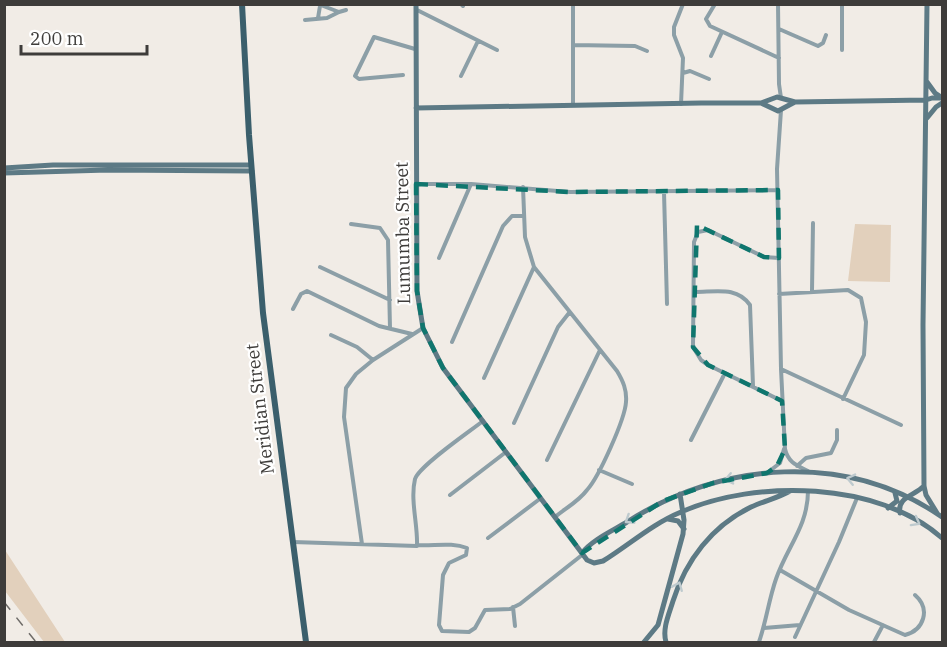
<svg xmlns="http://www.w3.org/2000/svg" width="947" height="647" font-family="'IBM Plex Serif',serif">
  <style>
    .green { fill: #e2d0bc }
    .lines { fill: none; stroke-linecap: round; stroke-linejoin: round }
    .street { stroke: #8c9fa7; stroke-width: 4 }
    .secondary { stroke: #5d7a85; stroke-width: 5 }
    .primary { stroke: #3b5f6c; stroke-width: 6 }
    .rail { stroke: #6f6c69; stroke-width: 1.5; stroke-dasharray: 10 10; stroke-linecap: butt }
    .oneway { stroke: #becace }
    .marked { fill: none; stroke: #0f766e; stroke-width: 4.5; stroke-dasharray: 12 8; stroke-linejoin: round }
    .labels { text-anchor: middle; stroke-width: 4.5; stroke-linejoin: round; paint-order: stroke }
    .street-label { font-size: 18px; fill: #3e3c3a; stroke: #fff }
  </style>
  <rect width="100%" height="100%" fill="#f1ece6"/>
  <path class="green" d="M855 224 891 225 890 282 848 281Z
    M5 550 65 642H44L5 591Z"/>
  <g class="lines">
    <path class="street" d="M318 4 339 12 346 10
      M461 4 463 6
      M573 4V105
      M715 4 706 19 710 26 779 58
      M778 4 779 84 781 98
      M842 4V50
      M417 10 497 50
      M318 18 320 6
      M305 20 327 18 339 12
      M779 29 818 46 823 43 826 35
      M573 45 635 46 647 51
      M711 56 722 32
      M683 73 690 71 709 79
      M403 75 359 79 355 76 374 37 415 49
      M461 76 478 41
      M681 104 683 58 674 35V27L683 4
      M781 110 777 169 781 369 785 449C788 462 796 465 808 471
      M416 184H471L570 192 778 190
      M523 187 525 237 534 267 617 371C623 381 627 390 626 402 625 419 599 477 587 490 579 501 566 508 555 517
      M664 192 667 304
      M351 224 380 228 388 240 390 328
      M439 258 471 184
      M779 258 764 257 708 230 698 232 694 242 693 347 701 360 708 365 782 401
      M320 267 390 300
      M812 291 813 223
      M694 292C716 292 737 286 750 305L753 386
      M779 294 848 290 861 298 866 322 864 355 843 399
      M293 309 301 294 307 291 379 326 412 334
      M331 335 357 347 373 360
      M452 342 503 226 512 216H523
      M781 369 901 425
      M484 378 534 267
      M514 423 558 327 569 313
      M691 440 725 373
      M547 460 600 350
      M797 466 806 458 831 453 837 440V430
      M599 470 632 484
      M767 473 780 463 784 449
      M450 495 506 452
      M488 538 541 498
      M293 542 417 546C418 525 410 500 415 479 419 466 469 432 483 421
      M362 544 344 417 346 388 356 374 373 360 423 328
      M418 545C434 546 452 542 467 548L466 555 449 563 443 575 439 625 442 631 469 632 475 628 485 610 510 609 520 604 582 555
      M780 570 849 610 905 635C924 630 931 609 915 595
      M513 607 515 626
      M764 628 800 625
      M795 637 839 542 857 498
      M759 642C766 622 769 599 776 579 787 547 808 526 808 491
      M874 642 883 625"/>
    <path class="secondary" d="M416 4 417 291 423 328 443 368 587 560 594 563 603 561C629 545 652 524 681 512 756 479 878 481 942 538
      M927 4 923 325 924 486 926 495 937 513
      M927 82 935 93 941 97
      M761 103 777 97 795 102 926 100 932 98H942
      M416 108 701 103H761L778 111 795 102
      M927 118 936 107 942 103
      M4 168 53 165H251
      M4 173 108 170 252 171
      M888 508 897 501 895 493
      M900 513C897 497 914 496 924 486
      M668 519 678 521 684 529
      M582 553C592 540 612 531 627 522 722 461 847 451 942 517
      M644 642 658 625 683 534 684 520 680 494
      M666 642C662 629 669 614 673 601 686 560 712 526 751 507 764 501 778 498 790 491"/>
    <path class="primary" d="M242 4 249 135 263 313 306 642"/>
    <path class="rail" d="M4 602 36 642"/>
  </g>
  <defs><path id="oneway-chevron" d="M-2-3.5L2.5 0L-2 3.5" fill="none" stroke-width="1.6" stroke-linecap="round" stroke-linejoin="round" transform="scale(1.5)"/></defs>
  <g class="oneway">
    <use href="#oneway-chevron" transform="translate(729 479) rotate(167)"/>
    <use href="#oneway-chevron" transform="translate(851 479) rotate(-167)"/>
    <use href="#oneway-chevron" transform="translate(629 520) rotate(147)"/>
    <use href="#oneway-chevron" transform="translate(916 522) rotate(29)"/>
    <use href="#oneway-chevron" transform="translate(678 586) rotate(-68)"/>
  </g>
  <path class="marked" d="M416 184 570 192 778 190 779 258 764 257 697 225 693 347 708 365 782 401 785 449 777 466 767 473 713 483 663 501 582 553 443 368 423 328 417 291Z"/>
  <g class="labels">
    <g class="street-label">
      <text transform="translate(403 233) rotate(-91)" y="6">Lumumba Street</text>
      <text transform="translate(260 409) rotate(-97)" y="6">Meridian Street</text>
    </g>
  </g>
  <rect width="947" height="647" fill="none" stroke="#3e3c3a" stroke-width="12"/>
  <path d="M21 45v9h126v-9" fill="none" stroke="#3e3c3a" stroke-width="3"/>
  <text x="30" y="45" font-size="18" fill="#3e3c3a" stroke="#ffffff" stroke-width="4.5" paint-order="stroke">200 m</text>
</svg>
